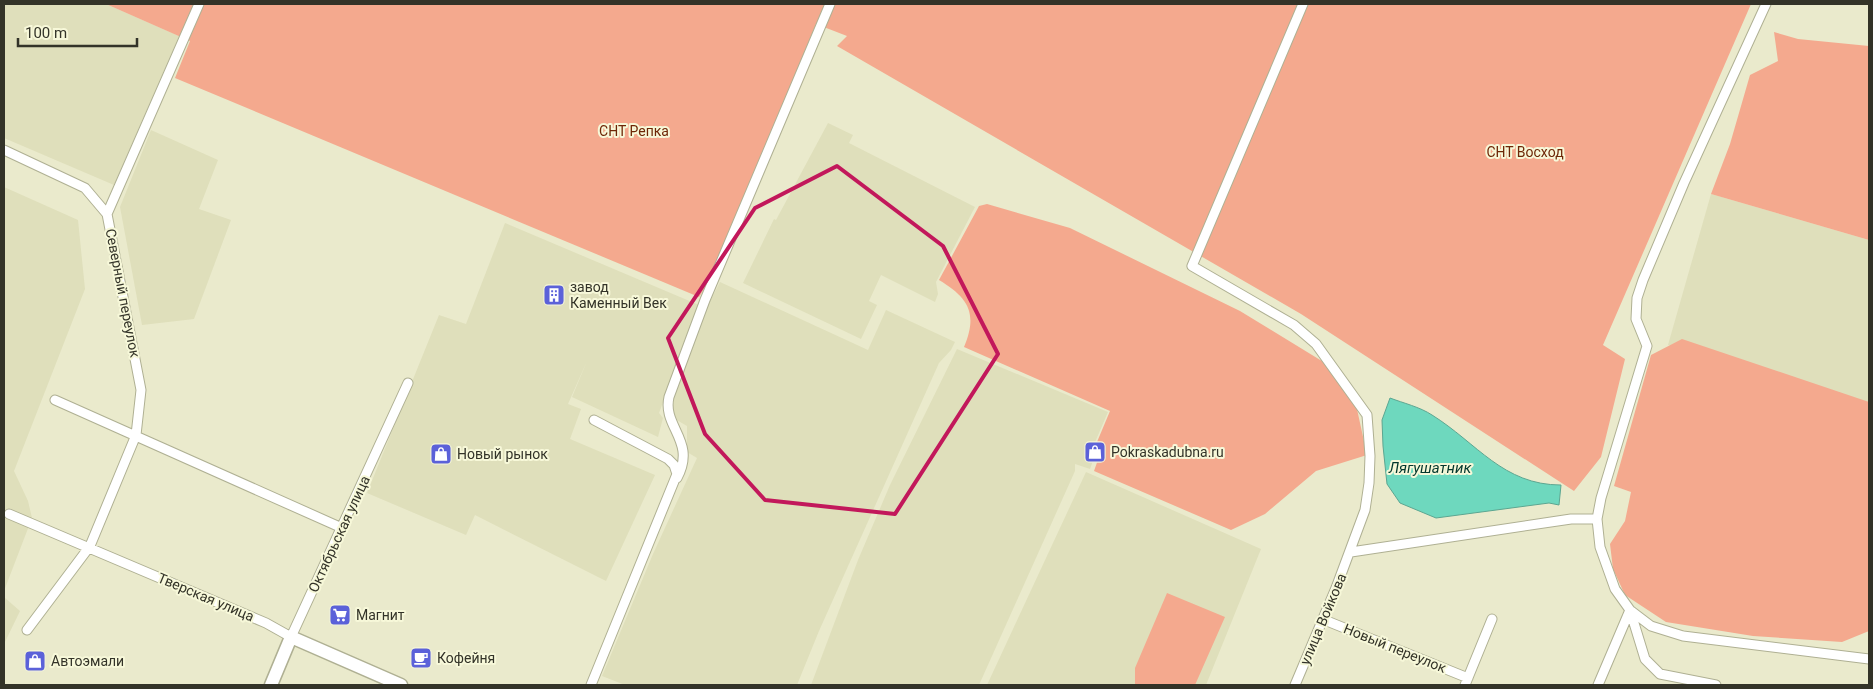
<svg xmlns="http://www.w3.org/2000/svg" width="1873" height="689" font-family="Roboto,sans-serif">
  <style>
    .built { fill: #dfdfbb }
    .green { fill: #f4a98e }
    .water { fill: #6ed8be; stroke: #5ca691 }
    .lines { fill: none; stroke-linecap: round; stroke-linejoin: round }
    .minor-casing { stroke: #afb093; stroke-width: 11 }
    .secondary-casing { stroke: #afb093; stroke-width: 15 }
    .minor { stroke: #fff; stroke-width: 9 }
    .secondary { stroke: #fff; stroke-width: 12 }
    .marked { fill: none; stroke: #c2185b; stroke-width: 4; stroke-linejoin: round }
    .labels { text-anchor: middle; stroke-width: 4; stroke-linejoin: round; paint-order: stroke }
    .park-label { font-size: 14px; fill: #6e2707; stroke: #f7f8d9 }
    .poi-label { font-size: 14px; fill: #333328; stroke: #f7f8d9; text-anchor: start }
    .street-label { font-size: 14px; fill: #333328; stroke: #f7f8d9 }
    .water-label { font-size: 15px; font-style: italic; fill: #03372d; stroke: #f7f8d9 }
  </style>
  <rect width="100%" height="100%" fill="#eaeacc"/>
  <path class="built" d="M4 4H106L179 36 114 185 4 138Z
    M828 123 853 135 849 143 975 207 936 282 938 294 935 302 881 275 869 301 877 305 861 339 743 283 774 219 776 220Z
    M151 130 218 160 199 209 231 220 194 319 142 325 120 207Z
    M4 187 78 220 85 289 14 471 28 501 32 518 4 591Z
    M1711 194 1869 240V404L1668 345Z
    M505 223 699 305 659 413 663 418 658 437 572 397 587 361 568 404 581 409 570 439 655 475 606 581 475 515 466 535 367 493 439 315 466 324Z
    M720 282 868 350 886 310 955 342 951 350 939 363 819 631 797 685H625L602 676 653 554 697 458 687 452V426L675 419 672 403 706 309Z
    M957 349 1108 412 1093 447 1095 455 1090 469 1075 464V471L979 685H811L858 560 890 485Z
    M1086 472 1261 549 1206 685H987Z
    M4 597 20 611 4 644Z"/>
  <path class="green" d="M106 4H1751L1603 345 1625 359 1601 457 1574 491 1301 314 837 46 847 36 816 24 715 272 699 297 175 78 190 41Z
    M1774 32 1798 39 1869 46V240L1711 194 1730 144 1750 75 1778 61Z
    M987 204 1070 228 1240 311 1330 366 1355 400 1367 455 1316 471 1265 514 1231 530 1094 471 1100 454 1097 442 1110 411 964 347C978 314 969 298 939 280L979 206Z
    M1682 339 1869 402V631L1842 642 1753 636 1666 622 1625 595 1613 569 1610 544 1625 521 1631 492 1614 486 1651 355Z
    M1167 593 1225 617 1195 685H1135V668Z"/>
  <path class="water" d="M1390 398C1403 403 1420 407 1432 415 1477 443 1503 485 1561 485L1559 505 1549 503 1436 518 1400 503 1387 484 1383 446 1382 420Z"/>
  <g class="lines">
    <g class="minor-casing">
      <path id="minor" d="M1766 4 1684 183 1643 280 1637 298 1636 319 1647 346 1601 498 1597 519 1600 547 1615 589 1630 610 1651 626 1683 636 1869 659
        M4 150 85 188 107 214 141 390 136 435 90 546 27 630
        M107 214 199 4
        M55 400 342 528
        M677 478C697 441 662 427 669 397L705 300 830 4
        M9 514 266 623 291 637 408 383
        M1351 552 1571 519H1597
        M1630 610 1645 659 1660 674 1716 685
        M1322 619 1468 678
        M591 685 677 474 674 465 668 459 594 420
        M1295 685 1336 588 1365 510 1369 483 1370 456 1367 415 1316 344 1294 325 1192 266 1303 4
        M1465 685 1492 619
        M1598 685 1630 610"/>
    </g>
    <g class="secondary-casing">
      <path id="secondary" d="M271 685 291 637 401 685"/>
    </g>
    <use href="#minor" class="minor"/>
    <use href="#secondary" class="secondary"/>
  </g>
  <path class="marked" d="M837 166 943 246 998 354 895 514 765 500 705 434 668 338 755 208Z"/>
  <defs>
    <g id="building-square" transform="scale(1.125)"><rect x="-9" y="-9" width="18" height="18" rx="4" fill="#5b61d9" stroke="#f7f8d9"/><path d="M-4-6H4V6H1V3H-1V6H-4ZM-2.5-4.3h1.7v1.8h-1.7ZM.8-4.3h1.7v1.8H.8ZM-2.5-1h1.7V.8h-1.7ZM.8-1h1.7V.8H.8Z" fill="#fff"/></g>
    <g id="shop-square" transform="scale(1.125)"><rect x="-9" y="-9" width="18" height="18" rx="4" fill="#5b61d9" stroke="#f7f8d9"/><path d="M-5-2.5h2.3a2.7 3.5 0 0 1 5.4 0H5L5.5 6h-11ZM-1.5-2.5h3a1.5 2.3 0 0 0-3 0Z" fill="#fff"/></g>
    <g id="supermarket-square" transform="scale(1.125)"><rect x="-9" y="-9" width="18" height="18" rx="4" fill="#5b61d9" stroke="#f7f8d9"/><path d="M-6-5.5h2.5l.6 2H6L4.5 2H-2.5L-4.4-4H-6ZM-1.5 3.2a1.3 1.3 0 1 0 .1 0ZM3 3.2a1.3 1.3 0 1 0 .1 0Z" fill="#fff"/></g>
    <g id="cafe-square" transform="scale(1.125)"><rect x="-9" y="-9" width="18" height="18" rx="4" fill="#5b61d9" stroke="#f7f8d9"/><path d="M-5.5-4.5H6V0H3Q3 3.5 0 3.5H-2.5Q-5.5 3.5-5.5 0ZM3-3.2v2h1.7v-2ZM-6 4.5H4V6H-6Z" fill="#fff"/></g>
  </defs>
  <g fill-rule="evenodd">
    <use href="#building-square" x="554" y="295"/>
    <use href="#shop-square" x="1095" y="452"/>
    <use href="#shop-square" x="441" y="454"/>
    <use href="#supermarket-square" x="340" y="615"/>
    <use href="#cafe-square" x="421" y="658"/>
    <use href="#shop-square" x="35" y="661"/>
  </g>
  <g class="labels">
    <g class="park-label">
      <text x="634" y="136">СНТ Репка</text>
      <text x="1525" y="157">СНТ Восход</text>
    </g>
    <g class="poi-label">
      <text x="570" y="292">завод<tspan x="570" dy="16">Каменный Век</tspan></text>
      <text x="1111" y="457">Pokraskadubna.ru</text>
      <text x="457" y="459">Новый рынок</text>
      <text x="356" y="620">Магнит</text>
      <text x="437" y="663">Кофейня</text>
      <text x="51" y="666">Автоэмали</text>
    </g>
    <g class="street-label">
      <text transform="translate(123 293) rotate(79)" y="5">Северный переулок</text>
      <text transform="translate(339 534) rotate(-65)" y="5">Октябрьская улица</text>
      <text transform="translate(206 597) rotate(23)" y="5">Тверская улица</text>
      <text transform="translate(1323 619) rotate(-67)" y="5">улица Войкова</text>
      <text transform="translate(1395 648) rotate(22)" y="5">Новый переулок</text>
    </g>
    <g class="water-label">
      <text x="1430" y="473">Лягушатник</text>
    </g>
  </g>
  <rect width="1873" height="689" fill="none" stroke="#333328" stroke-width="10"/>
  <path d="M18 38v8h119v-8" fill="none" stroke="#333328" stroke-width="2.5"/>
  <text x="25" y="38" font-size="15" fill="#333328" stroke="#f7f8d9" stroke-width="4" paint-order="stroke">100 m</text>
</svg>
